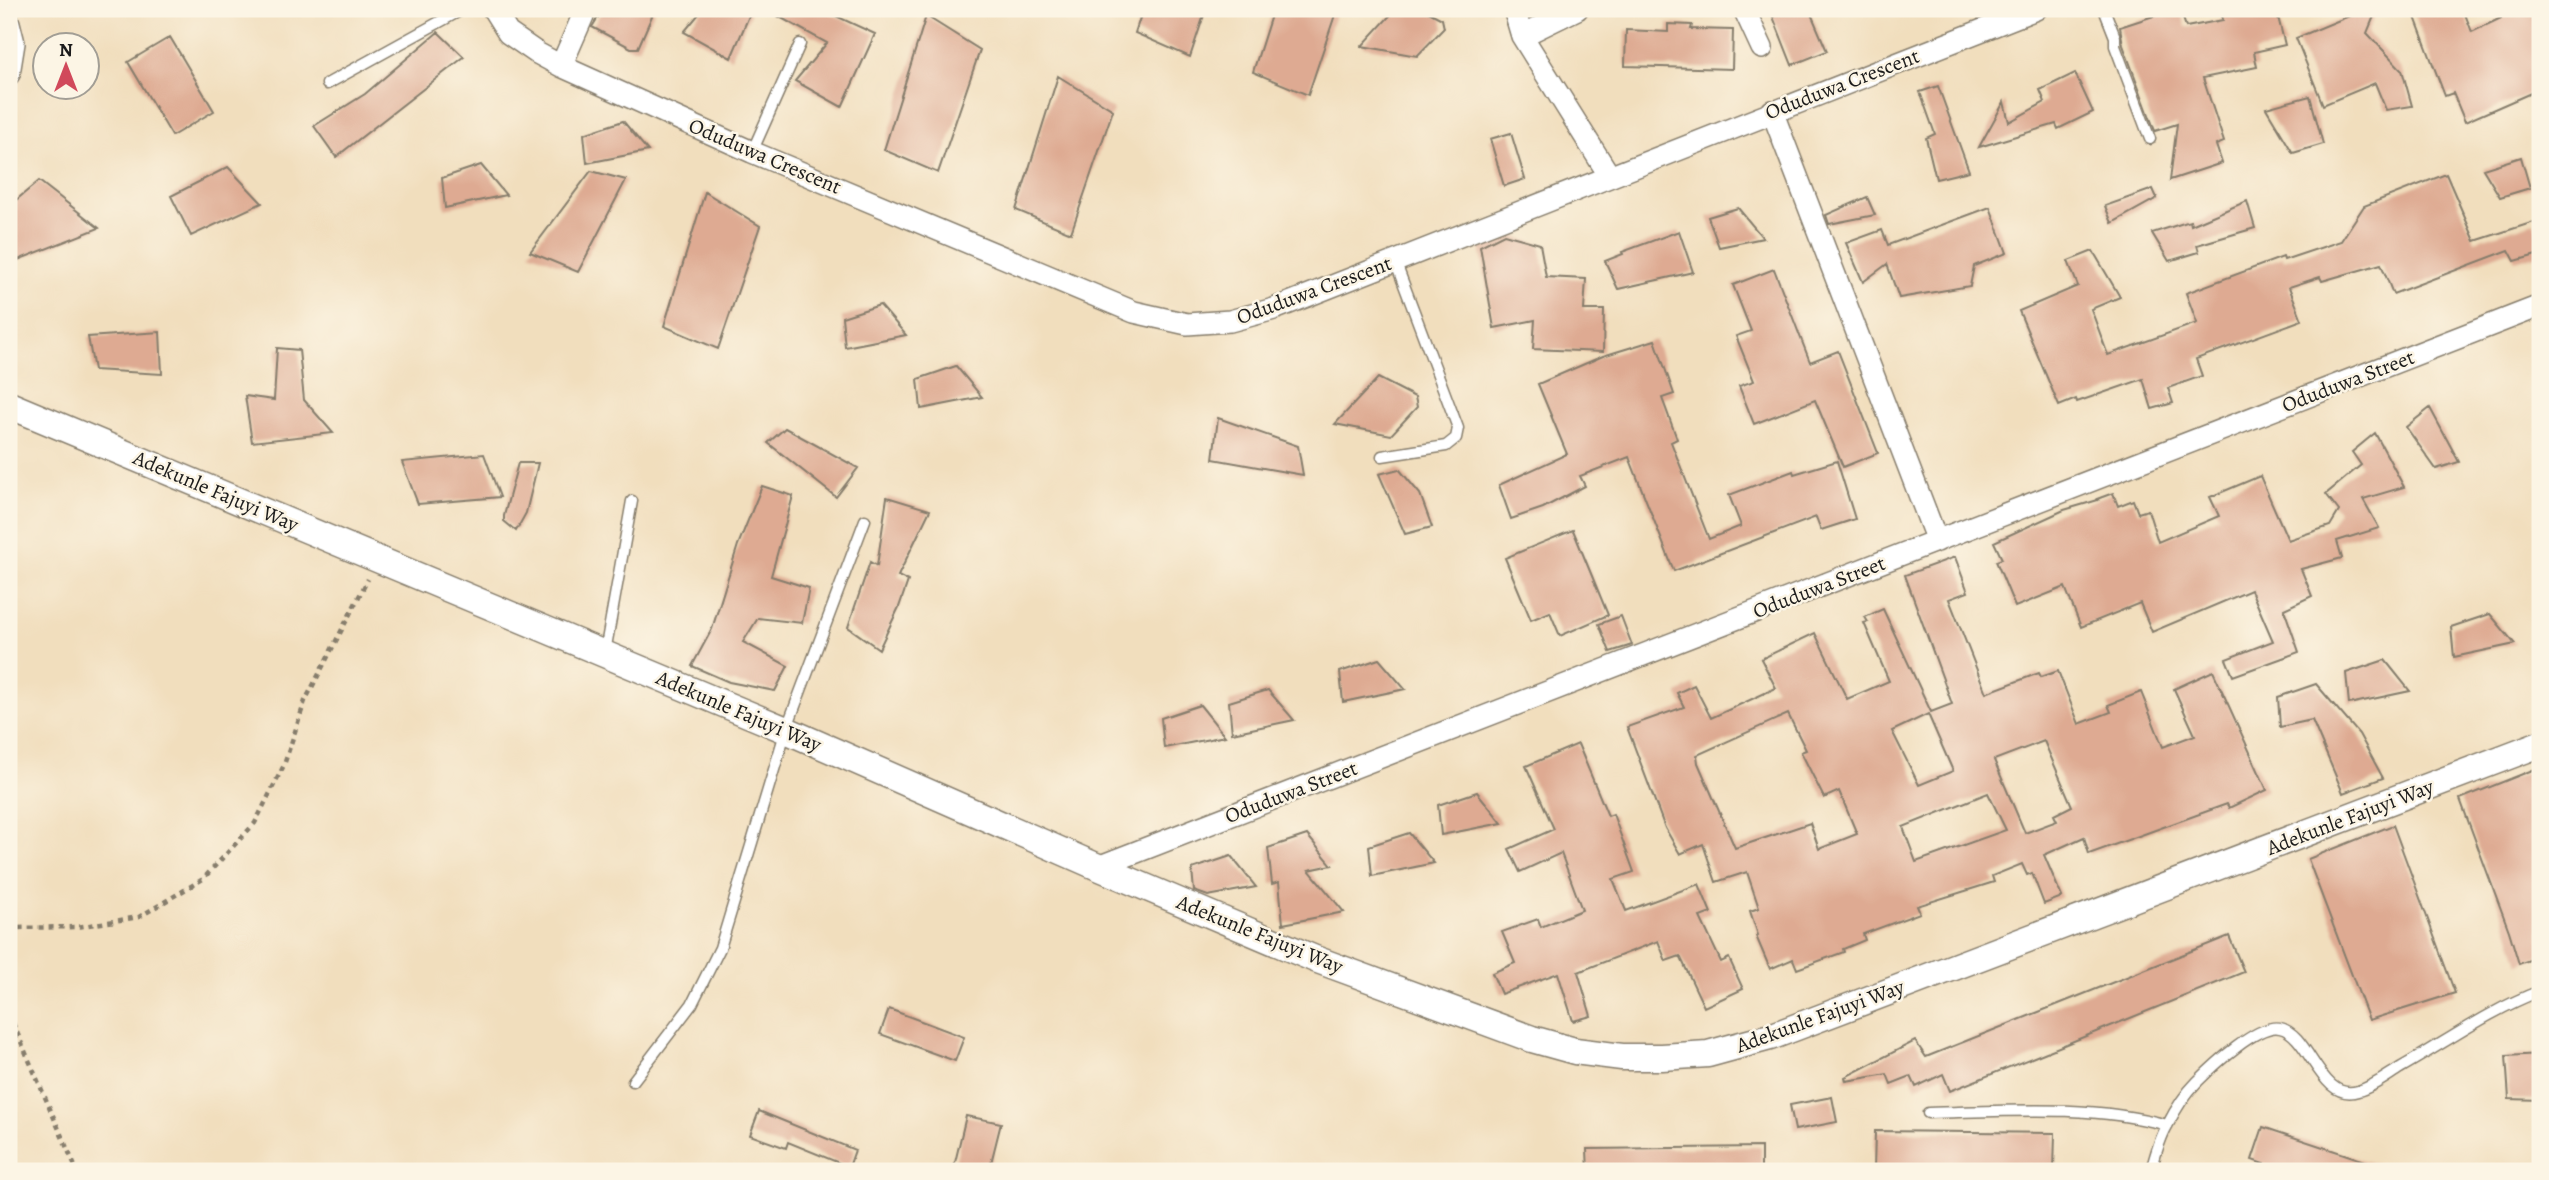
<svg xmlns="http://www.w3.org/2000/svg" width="2549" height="1180" font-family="Alegreya,serif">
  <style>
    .building { fill: #deaa92; fill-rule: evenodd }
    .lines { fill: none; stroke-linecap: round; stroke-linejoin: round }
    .service-casing { stroke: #867d6c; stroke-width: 13 }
    .minor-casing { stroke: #867d6c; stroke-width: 24 }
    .tertiary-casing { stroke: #867d6c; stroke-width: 29 }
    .path { stroke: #867d6c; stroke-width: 4.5; stroke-dasharray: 5 5; stroke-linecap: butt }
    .service { stroke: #fff; stroke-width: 10 }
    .minor { stroke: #fff; stroke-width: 21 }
    .tertiary { stroke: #fff; stroke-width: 26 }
    .labels { text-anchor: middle; stroke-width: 5; stroke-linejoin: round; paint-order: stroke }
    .street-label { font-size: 21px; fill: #1c1c1c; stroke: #fcf5e5 }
  </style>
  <rect width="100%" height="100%" fill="#fcf5e5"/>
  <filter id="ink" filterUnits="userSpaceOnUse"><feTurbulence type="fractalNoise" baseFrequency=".0143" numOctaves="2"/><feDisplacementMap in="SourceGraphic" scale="14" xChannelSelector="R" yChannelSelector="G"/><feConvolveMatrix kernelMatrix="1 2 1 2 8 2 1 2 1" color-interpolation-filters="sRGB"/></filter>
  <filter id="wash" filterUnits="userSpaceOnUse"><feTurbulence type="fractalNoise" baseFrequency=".00686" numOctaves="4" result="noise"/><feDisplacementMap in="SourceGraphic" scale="28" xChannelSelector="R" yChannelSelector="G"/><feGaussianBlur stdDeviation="1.57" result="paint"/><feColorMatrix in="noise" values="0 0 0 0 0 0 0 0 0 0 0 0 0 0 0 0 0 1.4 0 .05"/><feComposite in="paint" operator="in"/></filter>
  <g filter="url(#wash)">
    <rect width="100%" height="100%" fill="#f1debd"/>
    <g id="blocks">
      <path class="building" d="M603 9H655L638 48H631L592 27Z
        M703 9H752L731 58 684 32Z
        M765 9H821L875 34 842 107 795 81 827 43Z
        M1143 9H1206L1190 57 1135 33Z
        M1273 9H1337L1308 95 1253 72Z
        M1396 9H1423L1442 19 1444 28 1417 56 1362 46Z
        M1770 9H1809L1827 51 1792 65Z
        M2175 9H2180L2186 27 2223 20 2221 9H2276L2285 45 2254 52 2257 67 2203 78 2224 142 2216 145 2222 163 2170 180 2177 124 2155 131 2123 45 2120 27Z
        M2366 9H2377L2367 33 2402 70 2412 106 2386 110 2375 83 2323 105 2296 38Z
        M2412 9H2463L2472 32 2501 18 2502 9H2540V89L2465 122 2453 93 2445 96Z
        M926 16 980 50 938 173 884 150Z
        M1668 24 1692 25 1691 29 1733 30 1732 69 1625 66 1626 30 1668 32Z
        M438 32 464 57 336 157 314 126 365 94Z
        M170 37 214 111 172 136 128 62Z
        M2075 73 2093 112 2058 129 2056 124 1979 147 2004 102 2009 122 2045 102 2040 90Z
        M1058 76 1113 110 1071 233 1016 210Z
        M1938 86 1969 171 1936 179 1926 138 1935 134 1920 92Z
        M2310 96 2323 144 2293 153 2266 108Z
        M623 121 648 151 587 163 584 134Z
        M1511 133 1525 179 1504 186 1490 139Z
        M2521 157 2530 188 2500 197 2483 169Z
        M481 165 506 195 445 208 442 178Z
        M228 167 262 203 191 236 171 196Z
        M591 171 626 180 578 272 530 252Z
        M2446 174 2475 241 2534 222 2540 239V254L2515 261 2509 250 2393 294 2381 264 2322 281 2320 277 2289 287 2302 320 2196 359 2202 376 2168 388 2173 403 2152 409 2143 379 2077 402 2076 399 2059 406 2019 311 2078 286 2068 261 2093 251 2120 297 2091 309 2108 355 2197 323 2186 293 2283 257 2284 260 2341 241 2364 206Z
        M39 181 99 228 18 260 9 218V206Z
        M2153 189 2157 198 2112 223 2105 206Z
        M705 192 760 226 718 349 664 326Z
        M1867 197 1875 215 1829 224 1826 215Z
        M2247 201 2255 228 2197 245 2199 252 2169 261 2152 233 2190 221 2191 225Z
        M1990 207 2007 253 1974 266 1970 286 1899 298 1887 264 1863 282 1846 243 1882 230 1888 245Z
        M1738 208 1763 238 1719 247 1708 217Z
        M1679 231 1693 272 1618 289 1605 261 1623 254 1622 252Z
        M1504 234 1540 244 1546 277 1586 279 1584 310H1604L1603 352 1533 349 1535 320 1494 328 1480 246Z
        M1774 269 1810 362 1838 351 1878 453 1843 467 1815 400 1754 424 1739 386 1754 381 1736 336 1751 331 1733 285Z
        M880 305 906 335 845 347 842 317Z
        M160 332 162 374 94 370 88 337Z
        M1655 340 1674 394 1662 398 1677 439 1671 442 1709 539 1741 526 1729 495 1793 471 1794 474 1837 461 1855 519 1821 530 1816 517 1674 571 1629 457 1580 476 1585 486 1543 508 1511 519 1499 485 1567 454 1538 384 1603 356Z
        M277 348 299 350 304 400 333 433 252 442 245 396 274 400Z
        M956 366 982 397 921 409 918 379Z
        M1378 378 1415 397 1417 407 1391 435 1335 424Z
        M2430 408 2459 462 2436 469 2406 427Z
        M1218 418 1298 446 1303 475 1213 459Z
        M785 428 858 468 836 497 768 443Z
        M2375 433 2404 487 2363 499 2379 528 2337 541 2342 558 2301 569 2312 596 2284 609 2299 652 2233 676 2226 659 2273 641 2251 590 2152 632 2140 603 2081 627 2065 587 2015 607 1996 561 2002 559 1994 542 2064 510 2098 500 2097 499 2113 493 2118 506 2133 500 2138 513 2148 510 2158 542 2219 516 2210 497 2260 476 2288 540 2330 526 2339 511 2326 494 2361 465 2352 452Z
        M484 454 500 497 418 504 402 462Z
        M518 463H538L526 513 516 531 504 521V516Z
        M1399 469 1420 494 1432 527 1405 534 1379 474Z
        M762 486 793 496 771 576 809 588 802 623 758 618 743 642 788 666 775 691 729 682 692 666 712 629 738 545Z
        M887 497 930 510 898 576 908 581 899 607 879 649 848 627 870 562 877 566Z
        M1573 530 1608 615 1560 636 1550 612 1531 620 1505 558Z
        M1955 557 1968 592 1949 599 1986 693 2039 673 2041 677 2058 671 2079 724 2111 712 2108 705 2141 692 2163 747 2195 735 2174 689 2213 671 2267 790 2229 808 2227 804 2089 854 2084 837 2044 855 2062 897 2044 904 2032 873 2027 875 2022 864 1992 876 1994 882 1917 906 1920 913 1863 934 1865 940 1843 949 1844 952 1797 969 1793 959 1770 969 1756 936 1758 935 1750 911 1759 908 1747 872 1716 882 1703 844 1680 854 1665 828 1627 727 1684 707 1677 693 1694 685 1711 718 1776 688 1761 659 1815 633 1847 699 1889 681 1864 623 1868 622 1865 617 1883 609 1931 712 1952 704 1905 575ZM1788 714 1806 750 1801 752 1824 798 1839 791 1857 834 1819 849 1810 823 1735 848 1698 763 1697 755ZM1928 714 1953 771 1919 785 1892 731ZM2044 741 2072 806 2054 815 2057 821 2025 833 1994 760ZM1988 793 2006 830 1916 862 1903 827Z
        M2490 614 2515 644 2454 657 2451 627Z
        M1621 616 1632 645 1610 652 1599 624Z
        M1379 659 1405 689 1343 702 1340 672Z
        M2385 660 2410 691 2349 704 2346 673Z
        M2316 684 2359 734 2383 778 2343 793 2312 720 2280 727 2278 697Z
        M1268 690 1294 720 1232 733 1229 702Z
        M1200 705 1225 736 1164 748 1161 718Z
        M1578 744 1608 816 1613 814 1634 872 1613 879 1626 911 1699 884 1711 913 1700 917 1721 962 1729 958 1743 989 1704 1007 1680 956 1666 961 1658 941 1578 972 1591 1016 1573 1021 1558 973 1501 994 1492 973 1515 963 1502 932 1538 919 1541 927 1582 910 1561 853 1520 872 1509 849 1554 829 1526 766Z
        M2540 767V956L2519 964 2509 931 2460 799Z
        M1477 792 1502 823 1441 835 1438 805Z
        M2393 825 2455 993 2369 1020 2308 859Z
        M1409 833 1434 863 1372 876 1369 846Z
        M1307 835 1332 865 1309 870 1344 912 1283 924 1279 882 1272 884 1268 848Z
        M1231 856 1256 887 1208 896 1194 891 1192 869Z
        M2229 936 2244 972 1950 1091 1943 1074 1916 1087 1911 1076 1891 1084 1887 1074 1846 1081 1845 1077 1915 1041 1926 1057Z
        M889 1009 964 1037 955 1061 880 1034Z
        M2540 1054V1100L2509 1099 2506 1056Z
        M1832 1097 1837 1122 1795 1130 1790 1105Z
        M759 1111 855 1150 849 1167 788 1142 786 1148 750 1135Z
        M966 1116 1001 1123 989 1171H953Z
        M2263 1127 2386 1168 2385 1171H2283L2252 1160Z
        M1875 1131 2055 1133 2054 1171H1874Z
        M1761 1147V1171H1588L1587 1149Z"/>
    </g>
  </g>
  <g filter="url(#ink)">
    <use href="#blocks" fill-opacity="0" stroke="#867d6c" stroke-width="2"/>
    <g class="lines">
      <g class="service-casing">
        <path id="service" d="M2104 9 2115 37V46L2150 139
          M327 84 463 9
          M752 152 800 44
          M1382 456 1446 446 1456 438 1458 428 1395 261
          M605 652 632 501
          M633 1081 692 1004 720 948 786 730 865 520
          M1928 1113C2008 1111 2089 1104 2167 1125
          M2151 1171C2155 1156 2159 1140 2167 1126 2174 1112 2186 1093 2197 1082 2212 1067 2258 1023 2280 1028 2310 1034 2320 1103 2358 1091 2373 1087 2387 1076 2400 1068 2446 1042 2490 1010 2540 991"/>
      </g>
      <g class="minor-casing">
        <path id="minor" d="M493 9 508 33 537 53 561 66 752 152 1134 312 1187 324 1230 321 1274 309 2036 9
          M1514 9 1522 36 1609 175
          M1744 9 1762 48
          M9 23 14 43 9 74
          M1522 36 1577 9
          M561 66 586 9
          M1772 111 1937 541
          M1098 867 2540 306"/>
      </g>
      <g class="tertiary-casing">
        <path id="tertiary" d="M9 405 786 730 1098 867 1315 959 1532 1039 1575 1051 1622 1057H1662L1708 1054 1770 1037 2540 744"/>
      </g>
      <path class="path" d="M9 926 14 928 77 927 139 917 203 879 255 823 284 765 305 701 368 579
        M9 1014 77 1171"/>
      <use href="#service" class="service"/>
      <use href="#minor" class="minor"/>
      <use href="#tertiary" class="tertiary"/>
    </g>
  </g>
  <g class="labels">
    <g class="street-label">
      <text transform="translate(1842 84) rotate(-21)" y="7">Oduduwa Crescent</text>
      <text transform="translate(765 156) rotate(23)" y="7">Oduduwa Crescent</text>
      <text transform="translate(1314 290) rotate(-20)" y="7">Oduduwa Crescent</text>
      <text transform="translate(2348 381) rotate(-21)" y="7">Oduduwa Street</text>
      <text transform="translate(216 491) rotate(23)" y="7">Adekunle Fajuyi Way</text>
      <text transform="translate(1819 587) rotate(-21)" y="7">Oduduwa Street</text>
      <text transform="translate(739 711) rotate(23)" y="7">Adekunle Fajuyi Way</text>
      <text transform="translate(1291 792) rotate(-21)" y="7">Oduduwa Street</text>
      <text transform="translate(2350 817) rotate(-21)" y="7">Adekunle Fajuyi Way</text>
      <text transform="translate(1260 934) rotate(22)" y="7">Adekunle Fajuyi Way</text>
      <text transform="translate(1820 1016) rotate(-20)" y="7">Adekunle Fajuyi Way</text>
    </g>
  </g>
  <rect width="2549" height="1180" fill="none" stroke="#fcf5e5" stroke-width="35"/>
  <g transform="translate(66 66)"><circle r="33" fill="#fcf5e5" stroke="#a29e95" stroke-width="2"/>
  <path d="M0-5L12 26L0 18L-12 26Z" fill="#d1495b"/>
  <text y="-10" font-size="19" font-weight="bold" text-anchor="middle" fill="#1c1c1c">N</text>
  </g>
</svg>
